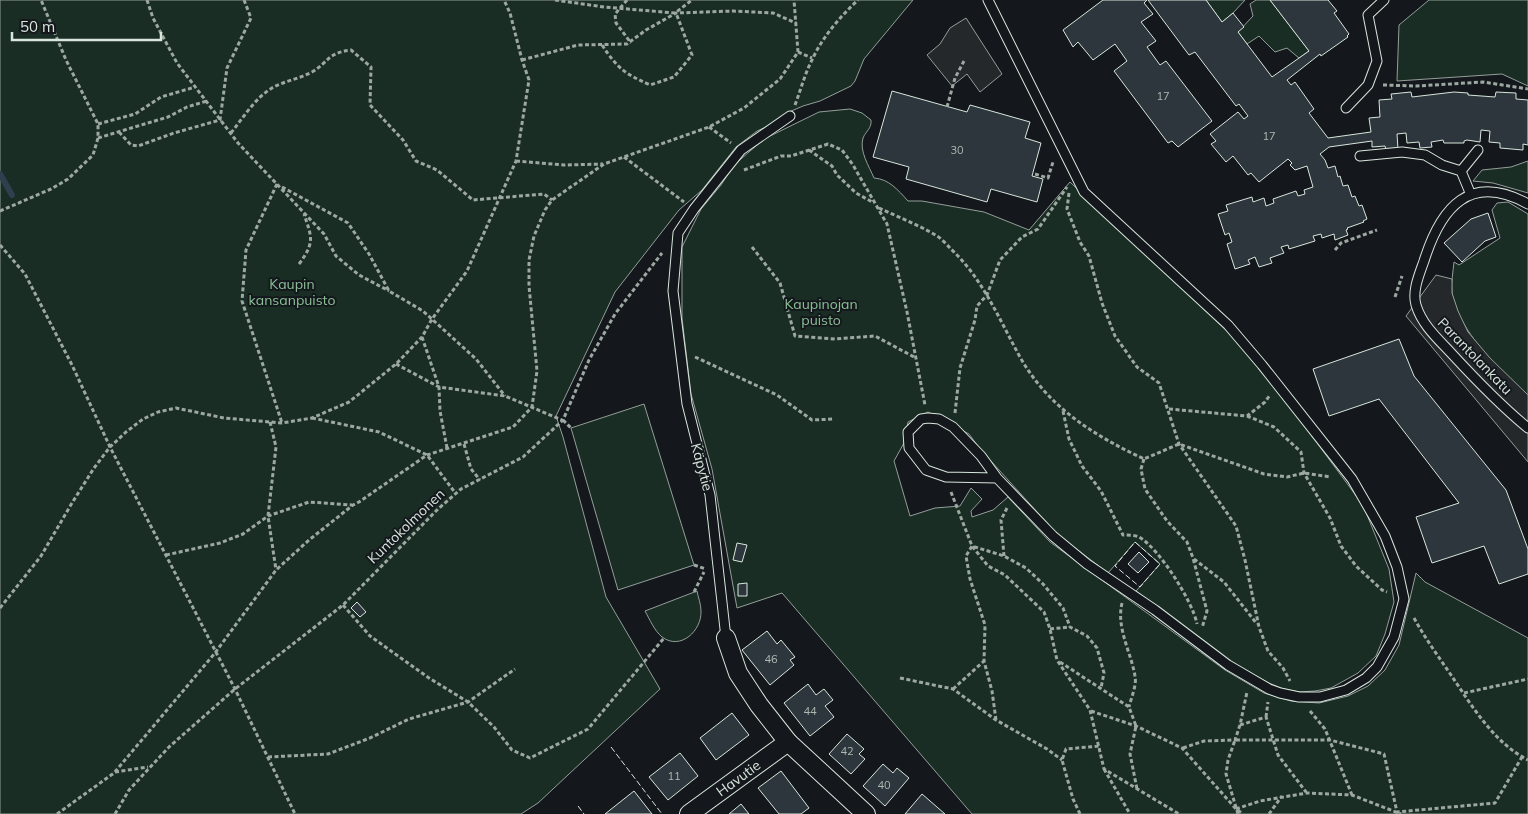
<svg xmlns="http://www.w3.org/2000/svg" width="1528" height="814" font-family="Mulish,sans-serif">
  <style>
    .green { fill: #1a2d24; stroke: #939e99 }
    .parking { fill: #24282b; stroke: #939e99 }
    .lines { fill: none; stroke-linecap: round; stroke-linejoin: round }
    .stream { stroke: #2f3f4d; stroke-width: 6 }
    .building { fill: #2c363c; stroke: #d8e6dc }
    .service-casing { stroke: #d8e6dc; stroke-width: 11 }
    .minor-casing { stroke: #d8e6dc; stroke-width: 20 }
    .path { stroke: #9da8a2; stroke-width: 3; stroke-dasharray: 4 2.5; stroke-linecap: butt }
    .service { stroke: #14181c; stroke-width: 9 }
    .minor { stroke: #14181c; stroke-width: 18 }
    .fence { stroke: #d8e6dc; stroke-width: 1; stroke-dasharray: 6 2.5; stroke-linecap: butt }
    .labels { text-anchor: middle; stroke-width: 4; stroke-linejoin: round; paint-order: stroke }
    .number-label { font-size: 11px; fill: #adbab4 }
    .park-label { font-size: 14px; fill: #8ac095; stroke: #14181c }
    .street-label { font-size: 14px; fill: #d8e6dc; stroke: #14181c }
  </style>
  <rect width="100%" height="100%" fill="#14181c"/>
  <path class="green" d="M0 0H913L864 59 855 81 851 86 820 101 803 106 789 112 775 123 757 131 736 147 702 190 679 210 615 292 556 416 563 437 606 597 660 689 538 803 521 814H0Z
    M1206 0H1245L1233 13 1222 22Z
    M1256 0H1270L1309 51 1299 58 1287 48 1275 52 1259 36 1247 44 1238 32 1253 16 1250 4Z
    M1429 0H1528V86L1502 74 1397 81 1399 25Z
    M850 109 862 113 871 120C872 128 866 131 863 138 859 151 869 166 874 178 889 179 898 190 908 201H922L984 212 1029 230 1070 182 1230 334 1277 389 1363 505 1389 569 1394 602 1385 634 1376 656 1358 673 1331 688 1315 691 1299 692 1281 688 1269 683 1229 661 1136 591 1160 564 1135 542 1108 573 1058 535 980 449 969 434 928 412 908 422 904 443 894 461 910 516 935 508 960 506 971 488 982 499 971 511 972 517 993 510 1008 497 1050 542 1225 670 1264 693 1291 701 1319 703 1348 696 1368 686 1385 670 1399 645 1416 573 1425 582 1528 638V814H972L782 593 737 608 712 469 691 394 682 318V247L701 209 721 185 734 165 764 139 819 112Z
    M1528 161V193L1493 183 1473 181 1482 170 1511 167Z
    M1508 202 1528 214V395C1500 372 1458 330 1452 293 1451 283 1453 272 1454 262L1459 265 1500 238 1492 210 1497 203Z
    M644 404 694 565 618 590 571 428Z
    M697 591C698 597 701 604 701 611 702 630 681 651 662 637 654 630 650 620 645 611Z"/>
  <path class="parking" d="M966 18 1002 74 980 92 967 74 952 86 927 55 940 44 950 28Z
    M1436 275 1452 279V293L1458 311 1468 332 1490 358 1528 395V462L1406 316Z"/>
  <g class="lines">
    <path class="stream" d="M0 174 12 195"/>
  </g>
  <path class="building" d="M1103 0H1147L1144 3 1153 14 1141 22 1156 41 1147 47 1160 65 1166 61 1212 121 1178 147 1172 141 1168 143 1114 71 1127 61 1115 44 1093 60 1078 42 1073 47 1063 30Z
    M1148 0H1206L1222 22 1233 13 1244 27 1238 32 1272 77 1309 51 1270 0H1328L1337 11 1334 13 1349 34 1347 36 1348 37 1321 56 1320 54 1287 80 1291 85 1295 82 1314 109 1309 113 1328 138 1371 132 1369 118 1380 117 1379 100 1392 99 1391 94 1411 92 1412 97 1454 92 1468 93V95L1495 97 1496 92 1516 93V99L1528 100V145L1523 144V150L1500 148V143L1489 142 1490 131 1481 130 1480 142 1467 140 1464 141V143H1444L1443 140 1431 142 1432 147 1420 148 1419 142 1407 143 1406 133 1397 134 1398 149 1386 150 1385 146 1372 147V141L1329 147 1320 154 1325 160 1328 168 1335 166 1338 177 1340 176 1343 186 1348 185 1352 197 1355 196 1359 206 1362 205 1367 219 1363 221 1364 222 1347 228 1348 229 1346 230 1348 235 1335 240 1334 234 1322 238 1321 234 1313 236 1315 241 1289 249 1288 245 1281 247 1284 253 1270 258 1272 263 1259 267 1255 257 1248 260 1250 264 1235 269 1227 244 1232 242 1229 233 1225 235 1218 214 1228 211 1226 205 1252 197 1253 202 1264 198 1266 206 1274 203 1273 199 1296 191 1298 196 1305 194 1304 190 1313 187 1307 166 1295 170 1290 165 1292 163 1288 159 1259 182 1251 173 1248 175 1233 156 1226 162 1211 144 1216 141 1210 134 1238 112 1244 119 1248 116 1239 104 1236 106 1195 52 1189 55Z
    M892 91 967 112 970 105 1030 122 1025 138 1041 143 1032 176 1043 179 1037 202 991 189 987 202 906 179 909 167 873 157Z
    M1488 213 1496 237 1485 241 1462 262 1444 243 1471 219Z
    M1399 339 1414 376 1506 490 1528 549V574L1499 584 1484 546 1432 563 1416 517 1459 503 1379 399 1329 416 1313 369Z
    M737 543 747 545 742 562 733 560Z
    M1139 552 1149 562 1138 573 1128 564Z
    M747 583V596H738V584Z
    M357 602 366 612 360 617 351 608Z
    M767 631 777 644 781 640 795 657 790 660 794 665 770 685 742 650Z
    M808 684 816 695 824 689 833 700 825 706 834 717 810 736 784 703Z
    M732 713 749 735 716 760 700 738Z
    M847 734 864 749 859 754 865 759 851 774 829 754Z
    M680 753 698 776 668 800 649 777Z
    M883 764 893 773 897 768 909 778 885 806 863 786Z
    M781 771 809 808 801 814H779L758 788Z
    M634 791 652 814H605Z
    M922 794 945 814H905Z
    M741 804 749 814H729Z"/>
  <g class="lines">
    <g class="service-casing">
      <path id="service" d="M988 0 1084 192 1228 325 1262 365 1352 479 1385 536 1397 567 1404 599 1394 637 1377 667 1366 678 1346 690 1320 697H1299L1280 693 1269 689 1228 665 1155 610 1087 564 1053 536 997 478 981 456 953 427 939 419 928 418 921 419 908 432 909 448 926 470 946 477 997 478
        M1346 108 1368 85 1377 61 1368 15 1384 0
        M1360 156 1402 152 1425 155 1442 165 1461 171 1478 150
        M1461 171 1471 195
        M1528 204C1470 172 1441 207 1424 261 1419 275 1412 291 1416 305 1422 325 1438 339 1452 354 1476 380 1501 406 1528 428
        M726 638 710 495 687 404 673 291 678 233 694 209 741 150 790 116"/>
    </g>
    <g class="minor-casing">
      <g id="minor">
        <path d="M726 638 738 673 759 705 788 742 866 814"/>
        <path id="s1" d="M689 814 788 742"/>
      </g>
    </g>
    <path class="path" d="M147 0 153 18 177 63 238 143 324 234 336 256 359 275 389 291
      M555 0 604 7 675 13 692 0
      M627 0 615 14 616 23 631 43
      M602 45C618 69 624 73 650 85L674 77 692 55 676 13
      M798 52 812 58
      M522 60 578 45 627 44 646 30 676 13 733 11 773 13 796 23
      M1383 85 1417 86 1483 82 1528 89
      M795 105C801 89 805 73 813 58 823 36 841 16 858 0
      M947 107 955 78 964 61
      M98 124 135 114 161 97 195 87
      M709 127 731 143
      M119 132 131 145 138 146 174 133 220 120 227 68 251 18 244 0
      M231 133C243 118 255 98 272 88 284 81 299 79 312 72 329 62 327 53 351 50L371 67 370 105 403 140 416 161 437 170 473 200 544 194 552 200
      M98 138 168 117 187 107 207 101
      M809 150 832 166 837 175 856 193 874 203
      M624 157 684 202
      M516 161 564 165 603 164
      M744 170 781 156H791L828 144 842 150 853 165 887 224 907 312 925 405
      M1035 174 1048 178 1053 162
      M277 184 246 250 242 301 282 423
      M282 187 348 223 369 254 389 291 423 311 476 359 505 396
      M1069 193 1067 209 1080 242 1089 256 1102 303 1115 336 1137 367 1159 383 1179 444 1236 526 1245 560 1259 627 1268 651 1283 668 1290 681
      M879 208C898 217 919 225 937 236 942 239 947 245 951 249 983 279 999 319 1020 357 1048 407 1093 435 1144 459L1179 444 1264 474 1287 477 1304 473 1331 477
      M0 211 51 189 68 179 93 155 98 138V124L66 60 41 0
      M0 245 25 274 72 365 110 447 235 689 295 814
      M752 247 780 283 795 336 835 339 875 336 916 358
      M1335 250 1341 243 1377 230
      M299 264C315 242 312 238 304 214
      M1395 297 1402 276
      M422 337 439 387 440 411 447 448
      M695 357 777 395 812 420 834 419
      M396 364 439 387 505 396 562 420
      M1169 409 1247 416 1265 402 1270 395
      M1063 411 1069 439 1082 466 1101 491 1123 535C1128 535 1135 535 1139 537 1159 548 1193 602 1197 624
      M955 413 960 368 975 320 977 306 987 295 1000 260 1022 237 1038 229 1067 187
      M1247 416 1274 427 1301 452 1304 473 1330 518 1341 546 1356 566 1382 590 1387 592
      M312 418 379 432 427 455 456 494
      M563 420 571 428
      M270 422 276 447 268 516 276 570
      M464 444 471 469 480 480
      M1144 459 1141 469 1145 489 1167 521 1187 542 1193 558 1207 611 1202 628
      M951 492 972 546 988 566 1005 575 1044 612 1050 629 1057 660 1090 710 1104 769 1179 814
      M166 555 220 543 243 534 268 516 309 502 352 505
      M1004 556 1001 520 1007 508
      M1194 559 1224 582 1257 624
      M694 565 706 569
      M694 592 704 572
      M1122 603C1116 628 1131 652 1135 676 1137 685 1131 698 1129 707
      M343 605 370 636 429 678 468 702 494 727 512 750 530 758 588 729 664 638
      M0 608 41 556 72 503 94 468 110 447 126 432 143 419 158 412 176 408 224 418 282 423 312 418 349 402 396 364 422 337 432 319 467 271 516 161 529 80 522 60 510 13 504 0
      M1414 618C1425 638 1438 656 1451 675 1472 706 1494 743 1528 760
      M1050 629 1070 627
      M1060 662 1129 707 1136 726 1130 754 1137 789
      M900 678 953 689 996 720 1047 749 1062 760
      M953 689 984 661
      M1464 693 1528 679
      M1091 711 1136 726 1182 748 1236 809 1243 814
      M1310 711 1325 729 1352 795
      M1266 717 1268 702
      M996 720 992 691 984 661 985 625 970 579 966 556 972 546 1004 556 1026 568 1043 584 1063 608 1070 627 1087 636 1097 648 1104 673 1101 688
      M1240 725 1266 717 1278 755 1306 792
      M1183 748 1204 741 1235 740 1240 725 1247 692
      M268 757 328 754 370 738 409 719 468 702 515 669
      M1104 769 1130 814
      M115 772 148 767
      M1236 809 1260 801 1307 793 1352 795 1401 814
      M57 814 114 773 215 653 276 570 309 540 353 505 359 502 427 455 513 427 532 407 537 371 529 286V260L534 236 545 210 552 200 604 164 709 127 744 108 780 79 798 52 794 0
      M115 814 129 790 169 747 235 689 343 605 438 509 461 489 523 457 563 420 589 360 615 314 662 253
      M1080 814 1073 799 1062 760 1066 749 1100 746
      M1238 814 1226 774 1228 760 1235 740H1330L1384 754 1397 812 1495 803 1522 757
      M1269 814 1282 796"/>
    <use href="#service" class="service"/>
    <use href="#minor" class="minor"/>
    <path class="fence" d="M1135 542 1160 564 1140 587 1115 566Z
      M611 747 662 814
      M578 806 584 814"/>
  </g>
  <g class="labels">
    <g class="number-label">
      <text x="1163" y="100">17</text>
      <text x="1269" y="140">17</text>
      <text x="957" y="154">30</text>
      <text x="771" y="663">46</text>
      <text x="810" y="715">44</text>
      <text x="847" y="755">42</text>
      <text x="674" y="780">11</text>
      <text x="884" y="789">40</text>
    </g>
    <g class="park-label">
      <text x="292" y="289">Kaupin<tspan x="292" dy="16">kansanpuisto</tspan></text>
      <text x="821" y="309">Kaupinojan<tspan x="821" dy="16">puisto</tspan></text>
    </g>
    <g class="street-label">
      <text transform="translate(1475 356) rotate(46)" y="5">Parantolankatu</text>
      <text transform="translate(702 467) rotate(75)" y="5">Käpytie</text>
      <text transform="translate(406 526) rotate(-44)" y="5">Kuntokolmonen</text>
      <text dy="5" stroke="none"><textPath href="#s1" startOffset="61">Havutie</textPath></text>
    </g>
  </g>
  <path d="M12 32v8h149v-8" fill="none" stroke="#d8e6dc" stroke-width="2.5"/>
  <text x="20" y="32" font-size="15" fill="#d8e6dc" stroke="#14181c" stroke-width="4" paint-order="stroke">50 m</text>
</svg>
